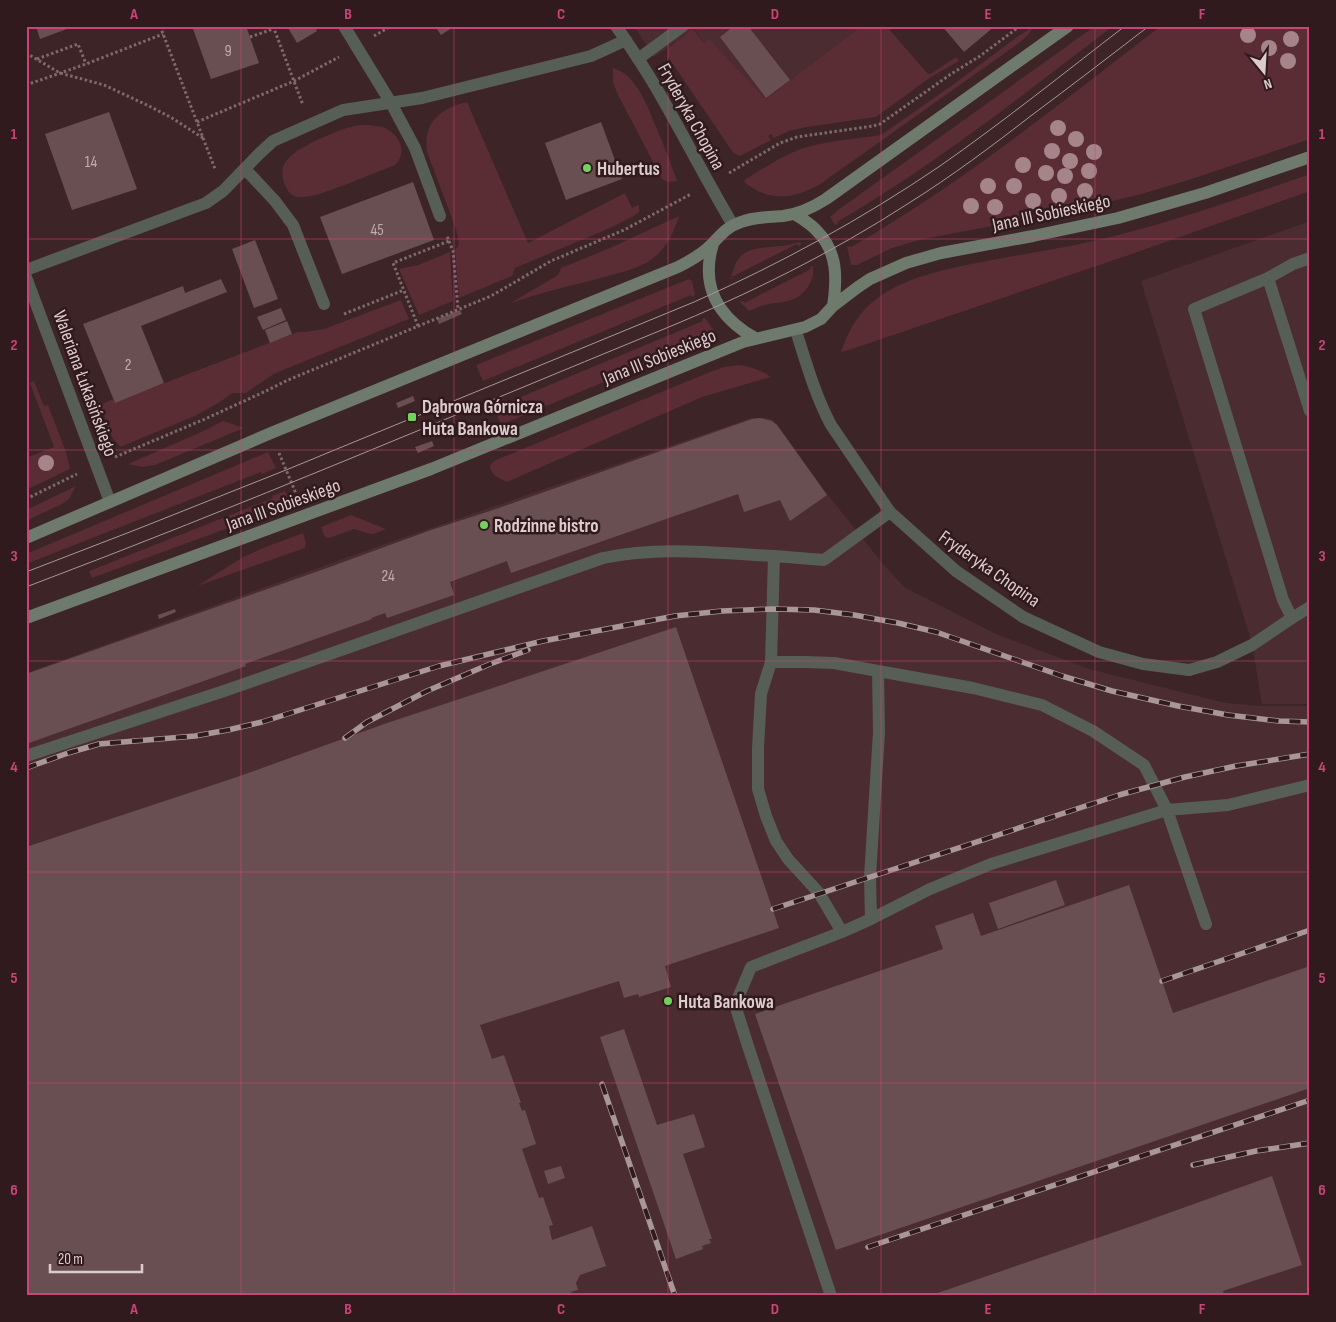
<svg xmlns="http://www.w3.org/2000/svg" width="1336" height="1322" font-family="'Sofia Sans Condensed',sans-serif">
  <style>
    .built { fill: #4b2c30 }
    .green { fill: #5a2c33 }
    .building { fill: #6a4f52 }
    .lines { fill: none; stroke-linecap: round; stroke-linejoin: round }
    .path { stroke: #7e696c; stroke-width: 3; stroke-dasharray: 2.5 2.5; stroke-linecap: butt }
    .lane { stroke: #565e55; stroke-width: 12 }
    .street { stroke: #565e55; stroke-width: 12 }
    .secondary { stroke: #6e7a6c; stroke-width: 12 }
    .tram { stroke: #a99698; stroke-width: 1 }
    .rail-casing { stroke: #a99698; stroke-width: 5.5 }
    .rail { stroke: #311a1d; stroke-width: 4; stroke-dasharray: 11; stroke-linecap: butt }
    .tree { fill: #a58589 }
    .grid { fill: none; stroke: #c94578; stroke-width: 1; stroke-opacity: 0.55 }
    .poi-dot { fill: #71d35e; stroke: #311a1d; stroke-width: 2 }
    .labels { text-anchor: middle; stroke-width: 5; stroke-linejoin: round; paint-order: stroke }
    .number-label { font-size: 16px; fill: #c0adaf }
    .street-label { font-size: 19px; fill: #ddccce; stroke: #311a1d }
    .poi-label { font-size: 19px; font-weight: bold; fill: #ddccce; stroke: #311a1d; text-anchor: start }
    .neatline { fill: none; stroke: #c94578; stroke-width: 2 }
    .grid-label { font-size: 16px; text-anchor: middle; font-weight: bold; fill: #c94578 }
  </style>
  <rect width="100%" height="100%" fill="#3c2427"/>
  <path class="built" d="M634 26H861L766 99 709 40 704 43 694 29 654 57Z
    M1310 221V704H1262L1252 644 1141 281Z
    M751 418H767L772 420 777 424 828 495 884 565 904 587 996 634 1089 669 1226 703 1261 706H1310V1296H26V673L379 546Z"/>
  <path class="green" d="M861 26H889V29L928 74 932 73 956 57 959 61 931 77 876 117 807 127 789 131 774 138 771 134 768 136 771 140 740 156 735 154 732 151 668 57V48L693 29 704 43 709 39 766 99Z
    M1034 26 1028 35 1019 43 819 185C791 200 768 202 743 181 763 168 785 154 807 147 831 140 856 139 880 135L884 133 958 81 1017 37Z
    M1095 26H1113C1023 95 935 165 837 222L838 224 835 225 830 217 838 210Z
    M1161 26H1310V139L1195 178 1142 194 1063 213 923 239 892 248 857 265H852L851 264 847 247 850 246 851 247C962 184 1060 103 1161 26Z
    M613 68C621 71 627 74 632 81 644 94 650 113 657 129 664 146 671 163 677 181L668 182 662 179 617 93 613 82Z
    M467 102 528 243 625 193 632 208 639 205V212L632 217 610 228 515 268 512 276 459 298 455 250C462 245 457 236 456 229L427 152C423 122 440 109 467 102Z
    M369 125C375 126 381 126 385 128 400 135 408 153 395 165 377 172 360 179 342 186 329 190 316 197 302 197 293 198 288 193 285 185 282 177 280 168 287 160 297 147 334 132 350 127 357 125 363 125 369 125Z
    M1310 174V191L1126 256 849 350 841 352C850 325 863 306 888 291 914 276 942 270 971 264 1005 257 1040 252 1075 245 1155 228 1232 201 1310 174Z
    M679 216C674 233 666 249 651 260 636 270 617 273 601 278 570 286 538 293 509 304L558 275 561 268 610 248Z
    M799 242 802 244 798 246 797 244 732 277 733 279H731C737 247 752 249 779 246 786 246 792 244 799 242Z
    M450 252 453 301 419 315 399 269 418 265Z
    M813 266C814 273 813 279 809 285 798 304 782 301 764 305 759 307 754 309 749 311L740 302 743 301 744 303 811 269 810 267Z
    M689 279 692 281 695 295 692 297 691 295 483 381 476 365Z
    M401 300 409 319 288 368 272 375 246 393H233L215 405 195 416 120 447 112 437 100 405 113 399 115 402 298 332H305L324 329Z
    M705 318 715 332V335L712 337 501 425 494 408 703 321 702 319Z
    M739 365C751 367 762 370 771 377L702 397 507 482C499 478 490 475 490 465L496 460 710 372 724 367Z
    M34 381 44 406 48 405 66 452 70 469 26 490V458L54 447 30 383Z
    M223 421 244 428 155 465 142 467 128 464 208 429Z
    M268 452 276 468 262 474 261 472 26 564V554Z
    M76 486 69 499 62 504 26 521V510Z
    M285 491 291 505 92 578 89 571 273 498 272 496Z
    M351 515 386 529 374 534H370L354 529 329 538 325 537 321 527Z
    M303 533 306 543 305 548 197 586 243 557 263 548Z"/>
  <path class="building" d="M36 26H75L40 39Z
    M192 26H246L259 63 211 79Z
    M287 26H315L317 31 297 43Z
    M435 26H455L441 35Z
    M734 26H748L790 80 766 98 720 37Z
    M942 26H995L964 52Z
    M109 112 137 189 72 210 45 134Z
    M601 122 622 179 566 200 545 143Z
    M413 182 434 240 342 274 320 217Z
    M255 240 278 299 254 308 232 249Z
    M221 279 227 292 141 326 164 383 115 403 83 324 183 286 185 293Z
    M281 308 286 320 263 330 257 317Z
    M460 310 462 314 439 324 437 319Z
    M287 321 292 334 270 343 265 330Z
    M413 396 415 401 398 408 396 403Z
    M760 418 772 421 777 425 827 495 790 521 780 500 744 512 738 494 511 573 507 561 450 582 454 595 387 618 385 613 371 618 372 619 245 664 246 666 26 744V674L327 568 431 530 490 511 752 419Z
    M432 441 434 446 418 453 415 447Z
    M175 609 176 612 159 619 158 615Z
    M676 627 779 928 665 966 671 987 639 997 638 994 624 998 619 981 480 1025 492 1059 504 1055 521 1103H519L522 1111 525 1110 536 1144 522 1149 539 1198 543 1197 553 1225 549 1226 552 1240 592 1226 606 1266 580 1275 576 1283 578 1290 571 1292 572 1296H26V847L237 777 387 723Z
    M1056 880 1065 905 998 929 989 903Z
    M1129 885 1173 1013 1310 966V1088L836 1250 755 1014 943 949 935 926 973 913 981 936Z
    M624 1029 657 1125 694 1114 705 1147 683 1154 712 1239H709L711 1243 702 1246 703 1249 676 1259 600 1037Z
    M561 1166 565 1178 548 1184 544 1171Z
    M1272 1176 1302 1265 1223 1291 1225 1296H929L1138 1224Z"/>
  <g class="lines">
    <path class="path" d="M160 26 215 169
      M273 26 303 105
      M374 36 391 26
      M250 37 273 29
      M26 53 60 73 104 85 149 106 172 118 203 138
      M37 59 78 44 86 64
      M26 85 86 64 163 34
      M197 122 294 81 339 57
      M729 173 780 143 797 137 873 126 880 124 951 74 980 56 1020 26
      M449 241 453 251 458 309
      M344 314 404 290
      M418 326 393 263 449 241 447 236
      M279 453 297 496
      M115 457 205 419 266 391 288 380 491 296 551 261 624 230 691 194
      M26 499 77 474"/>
    <path class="lane" d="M344 26 391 103 415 148 440 216
      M638 59 683 26
      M245 169 275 201 293 225 324 304
      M1310 258 1293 264 1268 278 1194 309 1283 600 1292 618 1310 607
      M26 270 206 203 223 191 259 154 273 141 343 110 422 98 591 56 626 40
      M1268 278 1310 411
      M771 662H805L834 663 878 671 879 732 870 877 871 919
      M1189 670 1217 662 1252 645 1292 618
      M26 756 227 690 603 558C659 546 717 553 774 556
      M1206 924 1167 810 1228 805 1310 785
      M842 932 819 893 788 859 776 841 766 816 758 789V748L761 694 771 662 774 556 824 560 890 512
      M831 1296 748 1046 735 1005 751 967 842 932 871 919 930 889 991 864 1167 810 1144 765 1093 731 1042 705 973 688 878 671"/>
    <path class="street" d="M616 26C632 49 648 73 662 98 686 140 708 183 733 225
      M26 277 110 502
      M796 331C806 362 815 395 831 425L890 512 956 571 1023 617 1099 652 1143 664 1189 670"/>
    <path class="secondary" d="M795 214C802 219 811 224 817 231 838 252 837 279 833 306
      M713 244C700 286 718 317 755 338
      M26 538 271 433 678 267C690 261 701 255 711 245 721 235 726 227 741 222 754 217 769 217 783 216 799 214 812 208 826 199L1068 26
      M26 618 431 469 743 342 805 327 821 319 833 306 858 287 870 279 906 263 941 253 1033 236 1118 218 1205 193 1310 157"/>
    <path class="tram" d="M26 572 135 530 286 470 694 302C780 264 862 219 940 166 1003 122 1064 73 1125 26
      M26 587C241 506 452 416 664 329 749 294 832 253 909 203 952 176 992 146 1032 115 1071 86 1110 56 1149 26"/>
    <g class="rail-casing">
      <path id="rail" d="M345 738 367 722 427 691 490 664 528 650
        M26 768 68 753 99 744 195 736 228 730 262 722 439 666 543 641 675 616 722 611 772 609 814 610 854 615 898 623 936 632 1062 676 1112 691 1178 706 1228 715 1279 721 1310 722
        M773 909 1119 795 1185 777 1236 766 1310 754
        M1162 981 1310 930
        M602 1084 675 1296
        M1193 1165 1256 1151 1310 1143
        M868 1247 1310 1100"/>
    </g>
    <use href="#rail" class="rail"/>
  </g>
  <g class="tree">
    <circle cx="1248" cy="35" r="8"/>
    <circle cx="1291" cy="39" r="8"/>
    <circle cx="1269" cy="48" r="8"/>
    <circle cx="1288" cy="61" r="8"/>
    <circle cx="1058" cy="128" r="8"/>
    <circle cx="1076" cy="139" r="8"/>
    <circle cx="1052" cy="151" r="8"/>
    <circle cx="1094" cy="152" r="8"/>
    <circle cx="1070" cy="161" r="8"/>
    <circle cx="1023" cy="165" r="8"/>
    <circle cx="1089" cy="171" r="8"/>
    <circle cx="1046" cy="173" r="8"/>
    <circle cx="1065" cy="176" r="8"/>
    <circle cx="988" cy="186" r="8"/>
    <circle cx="1014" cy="186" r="8"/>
    <circle cx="1085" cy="191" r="8"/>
    <circle cx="1059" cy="196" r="8"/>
    <circle cx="1033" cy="201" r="8"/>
    <circle cx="971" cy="206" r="8"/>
    <circle cx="995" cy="207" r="8"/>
    <circle cx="46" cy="463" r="8"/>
  </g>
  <path class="grid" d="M241 26V1296M454 26V1296M668 26V1296M881 26V1296M1095 26V1296M26 239H1310M26 450H1310M26 661H1310M26 872H1310M26 1083H1310"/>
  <g class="poi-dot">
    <circle cx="587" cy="168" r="5"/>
    <rect x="407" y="412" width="10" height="10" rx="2.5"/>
    <circle cx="484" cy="525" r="5"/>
    <circle cx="668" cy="1001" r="5"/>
  </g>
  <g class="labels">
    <g class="number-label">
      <text x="228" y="56">9</text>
      <text x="91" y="167">14</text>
      <text x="377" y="235">45</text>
      <text x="128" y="370">2</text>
      <text x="388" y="581">24</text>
    </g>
    <g class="street-label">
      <text transform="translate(692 116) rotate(61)" y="7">Fryderyka Chopina</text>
      <text transform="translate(1051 212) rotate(-12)" y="7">Jana III Sobieskiego</text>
      <text transform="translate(659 356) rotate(-22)" y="7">Jana III Sobieskiego</text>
      <text transform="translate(86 383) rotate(70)" y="7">Waleriana Łukasińskiego</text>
      <text transform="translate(283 504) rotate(-20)" y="7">Jana III Sobieskiego</text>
      <text transform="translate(990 568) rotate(35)" y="7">Fryderyka Chopina</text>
    </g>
    <g class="poi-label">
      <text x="597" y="175">Hubertus</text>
      <text x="422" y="413">Dąbrowa Górnicza<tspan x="422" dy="22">Huta Bankowa</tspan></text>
      <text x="494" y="532">Rodzinne bistro</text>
      <text x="678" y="1008">Huta Bankowa</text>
    </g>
  </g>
  <rect width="1336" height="1322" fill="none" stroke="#311a1d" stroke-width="55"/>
  <g transform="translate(1264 72) rotate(162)" stroke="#311a1d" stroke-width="4" paint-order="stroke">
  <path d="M0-4L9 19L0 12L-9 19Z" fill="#ddccce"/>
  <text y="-8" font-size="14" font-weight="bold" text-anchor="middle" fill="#ddccce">N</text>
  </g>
  <path d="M50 1264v8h92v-8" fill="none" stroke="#ddccce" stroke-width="2.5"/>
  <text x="58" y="1264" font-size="15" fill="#ddccce" stroke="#311a1d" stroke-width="4" paint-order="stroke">20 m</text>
  <rect x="28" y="28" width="1280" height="1266" class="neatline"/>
  <g class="grid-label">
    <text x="134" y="19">A</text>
    <text x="348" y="19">B</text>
    <text x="561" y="19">C</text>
    <text x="775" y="19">D</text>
    <text x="988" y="19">E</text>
    <text x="1202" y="19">F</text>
    <text x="14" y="139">1</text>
    <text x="1322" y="139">1</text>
    <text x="14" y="350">2</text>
    <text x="1322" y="350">2</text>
    <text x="14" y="561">3</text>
    <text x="1322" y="561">3</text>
    <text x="14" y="772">4</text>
    <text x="1322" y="772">4</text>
    <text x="14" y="983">5</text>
    <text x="1322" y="983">5</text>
    <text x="14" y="1195">6</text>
    <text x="1322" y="1195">6</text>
    <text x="134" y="1314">A</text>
    <text x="348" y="1314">B</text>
    <text x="561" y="1314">C</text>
    <text x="775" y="1314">D</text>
    <text x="988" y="1314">E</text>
    <text x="1202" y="1314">F</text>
  </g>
</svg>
